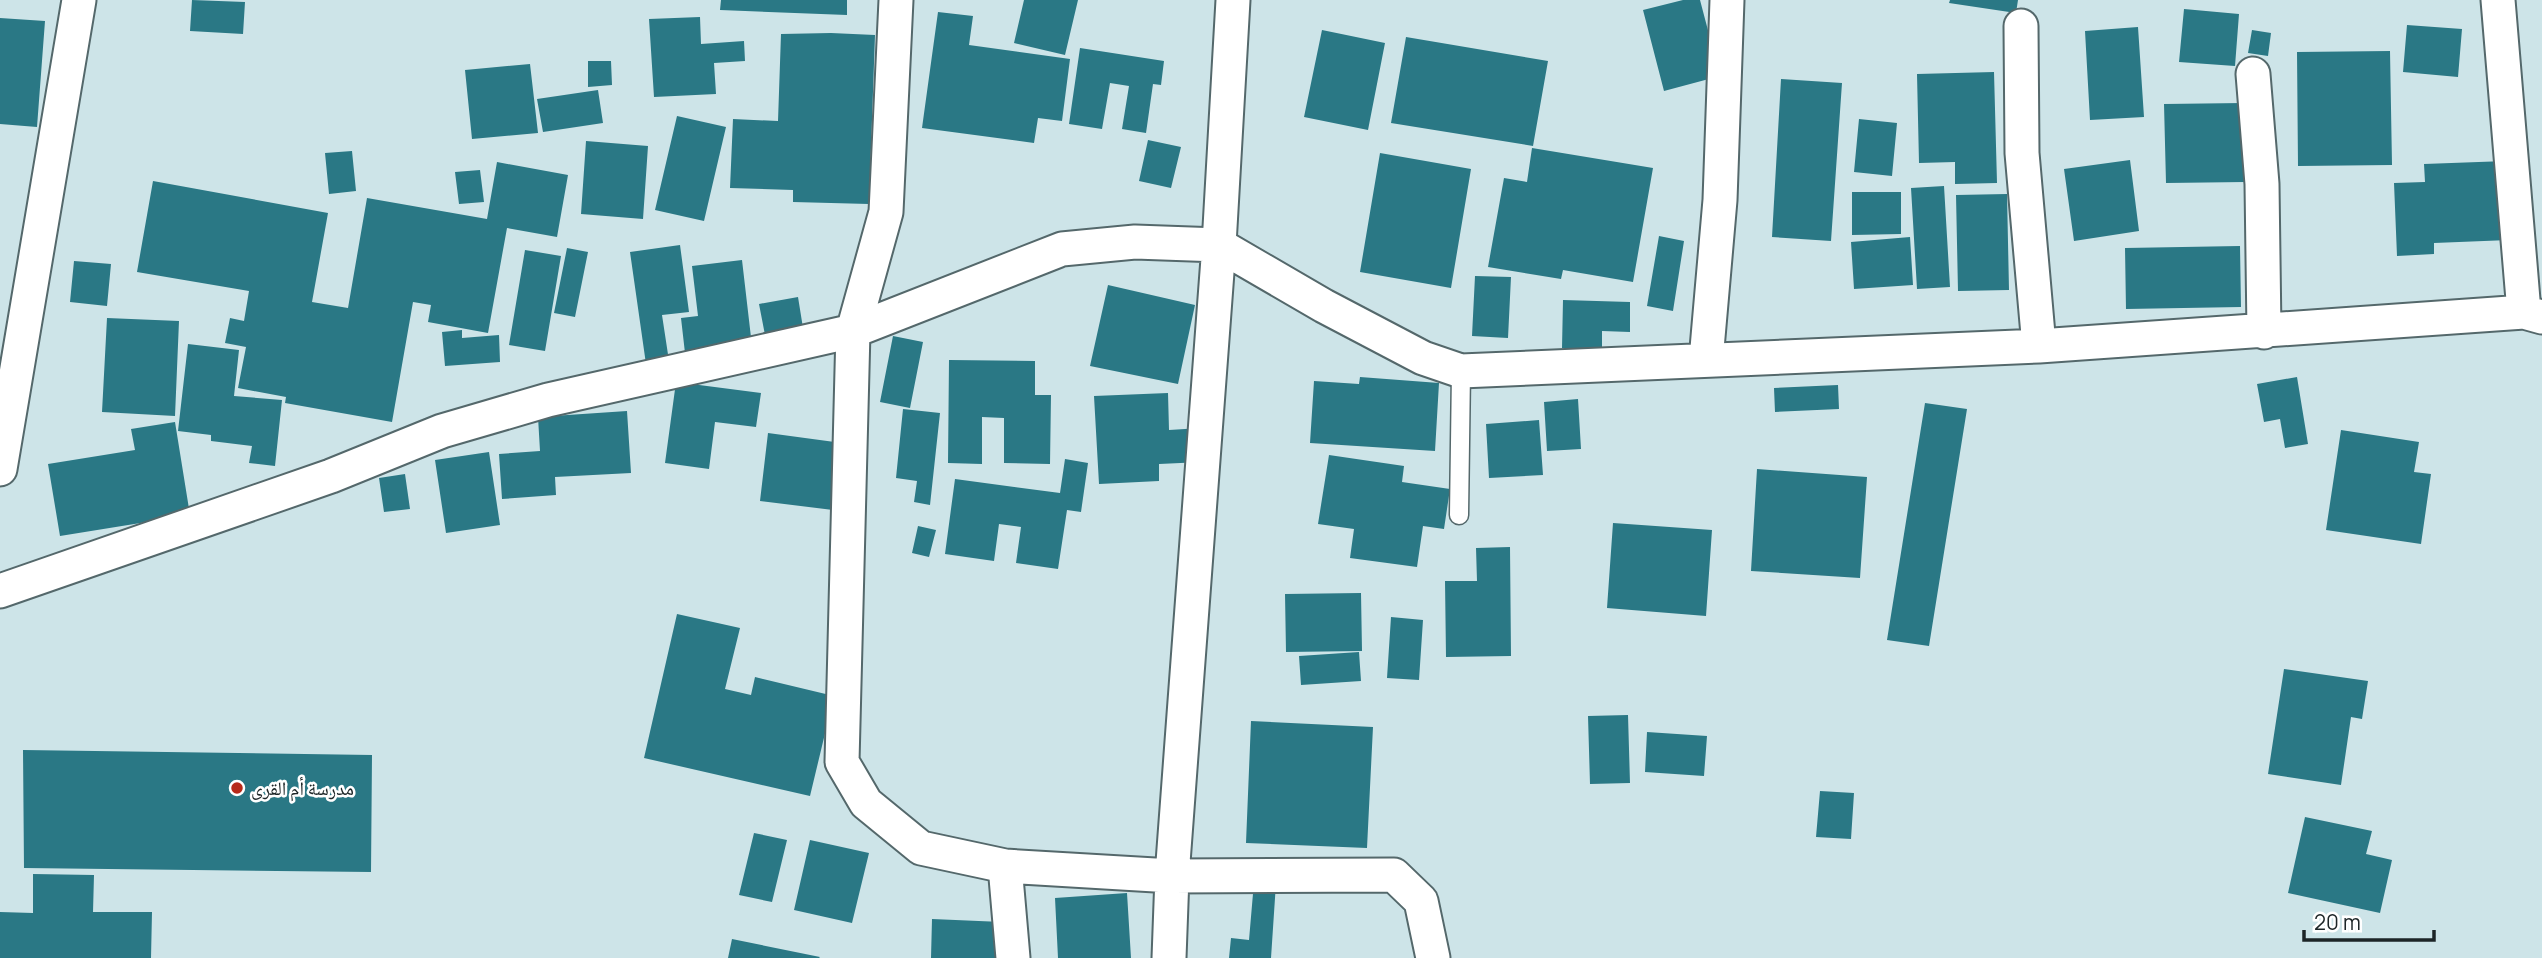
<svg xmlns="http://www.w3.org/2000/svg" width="2542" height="958" font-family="Manrope,'Noto Naskh Arabic',sans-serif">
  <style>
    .building { fill: #2a7885 }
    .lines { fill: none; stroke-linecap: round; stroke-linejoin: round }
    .service-casing { stroke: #54686b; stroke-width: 21 }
    .minor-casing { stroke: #54686b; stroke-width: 37 }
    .service { stroke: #fff; stroke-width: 18 }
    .minor { stroke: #fff; stroke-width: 33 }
    .poi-dot { fill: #b62919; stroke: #fff; stroke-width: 2.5 }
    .labels { text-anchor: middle; stroke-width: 5; stroke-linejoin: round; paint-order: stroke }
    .poi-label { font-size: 19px; fill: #1d2527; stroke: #fff; text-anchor: start }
  </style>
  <rect width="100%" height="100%" fill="#cde4e8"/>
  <path class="building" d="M192 0 245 2 243 34 190 31Z
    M721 0H847V15L720 10Z
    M1024 0H1078L1065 55 1014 43Z
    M1683 0H1700L1720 76 1664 91 1643 10Z
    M1950 0H2018L2016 13 1949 3Z
    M2184 9 2239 14 2235 66 2179 62Z
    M938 12 973 16 969 45 1070 59 1062 121 1038 118 1034 143 922 128Z
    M700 17 701 44 744 41 745 61 714 63 716 94 654 97 649 19Z
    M0 18 45 21 37 127 0 124Z
    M2407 25 2462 29 2458 77 2403 72Z
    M2138 27 2144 117 2090 120 2085 31Z
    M1322 30 1385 43 1368 130 1304 117Z
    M2252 30 2271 33 2268 56 2248 53Z
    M831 33 875 35 869 204 793 202V190L730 188 733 119 778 121 781 34Z
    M1406 37 1548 61 1533 146 1391 123Z
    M1080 48 1164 61 1161 85 1153 84 1146 133 1122 129 1129 86 1110 83 1102 129 1069 124Z
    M2390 51 2392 165 2298 166 2297 52Z
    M588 61H611L612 85 588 87Z
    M530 64 538 133 472 139 465 70Z
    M1994 72 1997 183 1955 184V162L1919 163 1917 74Z
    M1781 79 1842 83 1831 241 1772 237Z
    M598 90 603 123 543 132 537 99Z
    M2243 103 2245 182 2166 183 2164 104Z
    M677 116 726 127 704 221 655 210Z
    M1859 119 1897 123 1892 176 1854 172Z
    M1148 140 1181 147 1171 188 1139 181Z
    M586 141 648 146 643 219 581 214Z
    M1532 148 1653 168 1633 282 1563 270 1561 279 1488 267 1504 178 1527 182Z
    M352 151 356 191 329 194 325 153Z
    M1380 153 1471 169 1451 288 1360 272Z
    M2130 160 2139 231 2074 241 2064 169Z
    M2506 161 2509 240 2434 243V254L2397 256 2394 183 2425 182 2424 164Z
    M497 162 568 175 557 237 507 228 488 333 428 322 431 305 413 302 392 422 285 403 286 397 238 388 246 347 225 343 230 318 244 321 249 291 137 272 153 181 328 213 312 302 348 308 367 198 487 219Z
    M480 170 484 202 459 204 455 172Z
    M1944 186 1950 287 1917 289 1911 188Z
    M1852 192H1901V234L1852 235Z
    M2007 194 2009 290 1958 291 1956 195Z
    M1659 236 1684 241 1673 311 1647 306Z
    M1910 237 1913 285 1854 289 1851 242Z
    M680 245 689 312 662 315 669 361 646 364 630 252Z
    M2240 246 2241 307 2126 309 2125 248Z
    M567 248 588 252 575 317 554 313Z
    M525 250 561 256 545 351 509 345Z
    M742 260 752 346 685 353 681 318 698 316 692 266Z
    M74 261 111 264 107 306 70 302Z
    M1475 276 1511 277 1508 338 1472 336Z
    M1108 285 1195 305 1178 384 1090 366Z
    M798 297 803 328 765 335 759 304Z
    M1563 300 1630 302V332L1602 331V349L1562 348Z
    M107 318 179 321 175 416 102 412Z
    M462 330V338L499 335 500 362 445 366 442 332Z
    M893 336 923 342 910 408 880 402Z
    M188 344 239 350 234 396 282 400 275 466 249 463 252 446 211 441V435L178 431Z
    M949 360 1035 361V395H1051L1050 464 1004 463V418L982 417V464L948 463Z
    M1360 377 1439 383 1435 451 1310 443 1314 381 1359 384Z
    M2297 377 2308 444 2285 448 2280 419 2264 422 2257 384Z
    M676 382 761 393 756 427 715 422 709 469 665 463Z
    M1838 385 1839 409 1775 412 1774 388Z
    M1168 393 1169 430 1201 428 1202 462 1159 464V481L1099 484 1094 396Z
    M1578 399 1581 449 1547 451 1544 402Z
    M1925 403 1967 409 1929 646 1887 640Z
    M903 409 940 413 930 505 914 502 917 481 896 478Z
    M627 411 631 473 555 477 556 495 502 499 499 454 540 451 538 417Z
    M1539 420 1543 475 1489 478 1486 424Z
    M175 422 190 515 60 536 48 464 135 450 131 429Z
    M2341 430 2419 442 2414 472 2431 474 2421 544 2326 530Z
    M768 433 842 443 833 510 760 501Z
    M489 452 500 525 446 533 435 460Z
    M1329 455 1404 466 1402 482 1450 489 1444 529 1423 526 1417 567 1350 558 1354 529 1318 524Z
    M1065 459 1088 463 1081 512 1067 510 1058 569 1016 563 1021 527 999 524 994 561 945 554 955 479 1060 493Z
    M1757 469 1867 477 1860 578 1751 571Z
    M405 474 410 509 384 512 379 478Z
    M1613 523 1712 530 1706 616 1607 608Z
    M918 526 936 530 929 557 912 553Z
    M1510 547 1511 656 1446 657 1445 581H1477L1476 548Z
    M1361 593 1362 651 1286 652 1285 594Z
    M677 614 740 628 725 689 751 695 755 677 834 696 810 796 644 758Z
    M1391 617 1423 620 1419 680 1387 678Z
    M1359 652 1361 681 1301 685 1299 656Z
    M2284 669 2368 681 2362 719 2351 717 2341 785 2268 774Z
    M1628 715 1630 783 1590 784 1588 716Z
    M1251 721 1373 727 1367 848 1246 843Z
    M1647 732 1707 736 1704 776 1645 772Z
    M23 750 372 755 371 872 24 868Z
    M1820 791 1854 793 1851 839 1816 837Z
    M2305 817 2372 831 2366 854 2392 860 2380 913 2288 893Z
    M754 833 787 840 772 902 739 895Z
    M810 840 869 853 852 923 794 910Z
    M33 874 94 875 93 912H152L151 958H0V912L33 913Z
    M1254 882 1276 883 1271 958H1229L1231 938 1249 940Z
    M1127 893 1131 958H1058L1055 898Z
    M932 919 1002 922 1000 958H931Z
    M732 939 820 957 819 958H728Z"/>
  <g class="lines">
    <g class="service-casing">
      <path id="service" d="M1459 515 1461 371"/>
    </g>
    <g class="minor-casing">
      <path id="minor" d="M896 0 886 212 853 331 842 762 866 803 921 848 1005 866 1172 876 1394 875 1421 901 1433 958
        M2498 0 2524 312
        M2021 26 2022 153 2039 346
        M2253 74 2262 184 2264 332
        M1706 360 1720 200 1727 0
        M0 469 79 0
        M0 591 331 476 442 431 548 400 853 331 1062 249 1135 242 1219 245 1324 306 1423 358 1461 371 2039 346 2524 312 2542 317
        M1005 866 1013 958
        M1169 958 1172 876 1219 245 1233 0"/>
    </g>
    <use href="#service" class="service"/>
    <use href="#minor" class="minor"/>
  </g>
  <circle class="poi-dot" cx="237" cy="788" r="7"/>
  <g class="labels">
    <g class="poi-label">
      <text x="251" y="795">مدرسة أم القرى</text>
    </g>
  </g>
  <path d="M2304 930v10h130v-10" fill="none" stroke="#1d2527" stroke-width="3.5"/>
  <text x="2314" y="930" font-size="21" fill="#1d2527" stroke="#ffffff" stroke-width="5" paint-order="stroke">20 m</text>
</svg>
